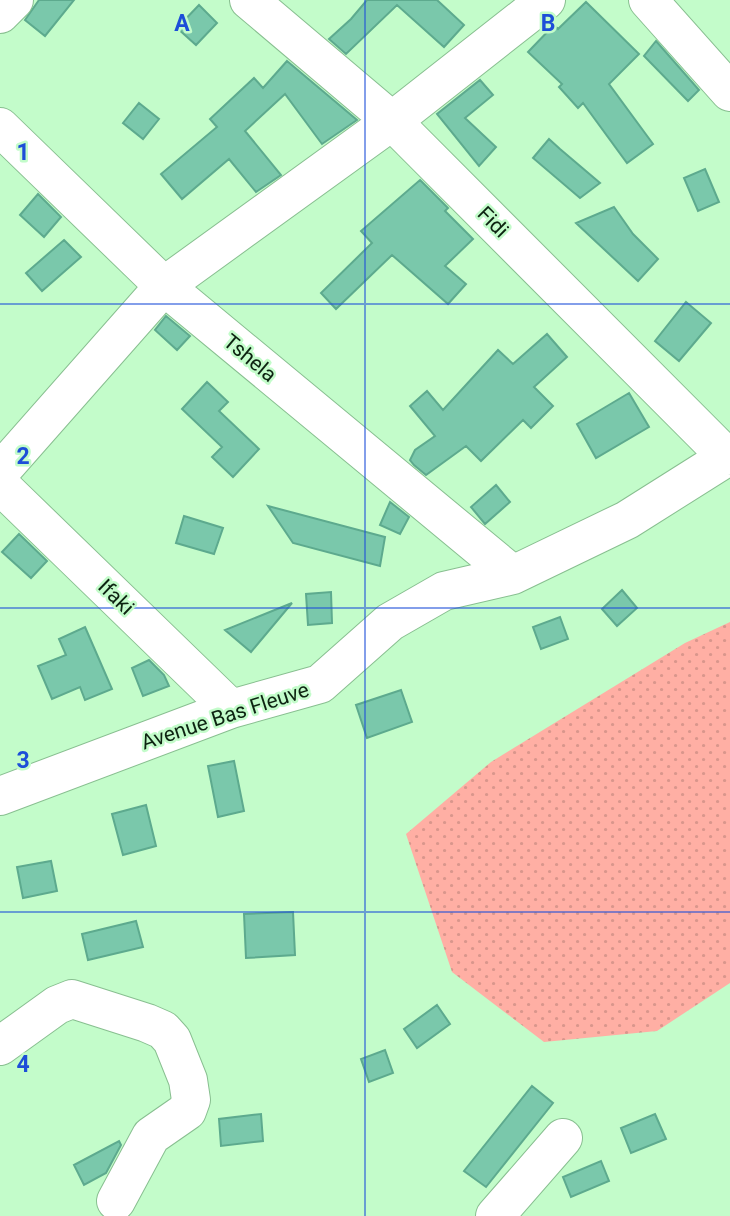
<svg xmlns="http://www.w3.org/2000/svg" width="730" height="1216" font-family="Roboto,sans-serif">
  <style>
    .grass { fill: url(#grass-dots) }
    .building { fill: #7ac8ab; stroke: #5daa8e; stroke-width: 2 }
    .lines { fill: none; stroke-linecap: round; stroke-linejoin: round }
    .minor-casing { stroke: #88bf90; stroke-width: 40 }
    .minor { stroke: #fff; stroke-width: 38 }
    .grid { fill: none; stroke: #1d4ed8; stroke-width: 2; stroke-opacity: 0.55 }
    .labels { text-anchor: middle; stroke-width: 5; stroke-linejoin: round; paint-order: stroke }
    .street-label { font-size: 21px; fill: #0d2311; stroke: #c3fcca }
    .grid-label { font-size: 23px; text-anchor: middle; font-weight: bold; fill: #1d4ed8; stroke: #c3fcca; stroke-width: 5; stroke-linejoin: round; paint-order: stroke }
  </style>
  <defs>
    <pattern id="grass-dots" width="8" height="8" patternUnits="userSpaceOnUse" patternTransform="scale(1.75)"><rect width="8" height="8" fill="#ffafa4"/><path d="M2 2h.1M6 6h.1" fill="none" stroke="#d9968c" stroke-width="1.8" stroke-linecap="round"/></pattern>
  </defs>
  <rect width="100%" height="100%" fill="#c3fcca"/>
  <path class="grass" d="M730 622V983L657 1031 544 1042 452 972 406 834 491 762 685 643Z"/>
  <path class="building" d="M39 0H74L45 36 25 20Z
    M367 0H437L464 25 444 47 397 5 346 54 329 39 351 19Z
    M586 2 639 54 609 84 653 144 627 163 583 103 578 108 559 87 562 84 528 52 554 25 558 29Z
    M199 5 217 23 196 45 177 28Z
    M656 41 699 90 688 101 644 56Z
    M287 61 357 120 322 144 285 94 245 131 281 175 256 192 229 159 182 199 161 174 217 127 210 119 254 78 263 88Z
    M480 80 493 95 465 118 496 147 479 166 437 114Z
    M139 103 159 119 143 139 123 123Z
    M549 139 560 149 600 183 580 198 533 158Z
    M705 169 719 202 698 211 684 178Z
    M420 180 448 208 445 211 473 239 445 266 466 284 448 304 392 255 336 309 321 293 372 243 361 231Z
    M38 194 61 217 44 237 20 215Z
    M614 207 633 234 658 259 638 281 576 223Z
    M64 240 81 257 42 291 26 273Z
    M686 302 711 323 679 361 655 341Z
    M166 316 190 336 177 350 155 330Z
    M547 334 567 357 534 387 553 406 531 428 523 420 481 461 466 446 426 475 414 465 410 460 415 450 435 436 410 406 427 391 443 410 498 350 513 364Z
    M207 382 228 402 219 411 259 449 233 477 212 457 222 447 182 409Z
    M629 393 649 427 596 458 577 424Z
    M496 485 510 502 485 524 471 507Z
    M390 502 409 517 400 534 380 525Z
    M268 506 385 537 380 566 293 543Z
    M184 516 223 528 214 554 176 543Z
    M19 534 47 561 31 578 2 552Z
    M622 590 637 608 617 626 602 609Z
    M331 592 332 623 308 625 306 594Z
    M292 603 251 652 225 630Z
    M560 617 568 639 541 649 533 627Z
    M85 627 112 689 85 700 80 687 52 699 38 666 66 655 59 639Z
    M149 660 164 675 169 686 143 696 132 668Z
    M401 690 412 722 367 738 356 705Z
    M234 761 244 811 218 817 208 766Z
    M146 805 156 846 123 855 112 814Z
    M51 861 57 891 23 898 17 867Z
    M293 912 295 955 246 958 244 914Z
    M136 921 143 947 88 960 82 934Z
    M437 1005 450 1024 417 1048 404 1029Z
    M385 1050 393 1073 369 1082 361 1059Z
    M532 1086 553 1103 486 1187 464 1171Z
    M261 1114 263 1141 221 1146 219 1119Z
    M655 1114 666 1139 631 1153 621 1128Z
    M119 1141 121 1145 106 1173 84 1185 74 1165Z
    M601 1161 609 1181 571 1197 563 1177Z"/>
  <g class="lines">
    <g class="minor-casing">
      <path id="minor" d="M249 0 392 121 726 456
        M648 0 730 92
        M0 14 14 0
        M0 127 164 286 513 575
        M0 472 164 286 392 121 546 0
        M0 485 231 709
        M0 796 231 709 320 684 390 622 444 591 513 575 627 520 730 455
        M0 1046 57 1005 72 999 147 1023 163 1030 172 1040 188 1080 191 1100 187 1111 151 1136 116 1201
        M495 1216 563 1138"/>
    </g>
    <use href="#minor" class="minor"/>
  </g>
  <path class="grid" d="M365 0V1216M0 304H730M0 608H730M0 912H730"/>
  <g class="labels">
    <g class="street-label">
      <text transform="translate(493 222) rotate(45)" y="7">Fidi</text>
      <text transform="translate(250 358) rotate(40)" y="7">Tshela</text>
      <text transform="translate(116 597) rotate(44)" y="7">Ifaki</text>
      <text transform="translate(225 716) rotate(-18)" y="7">Avenue Bas Fleuve</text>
    </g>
  </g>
  <g class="grid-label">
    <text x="182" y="31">A</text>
    <text x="548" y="31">B</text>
    <text x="23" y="160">1</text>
    <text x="23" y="464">2</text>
    <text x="23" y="768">3</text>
    <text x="23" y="1072">4</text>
  </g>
</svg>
